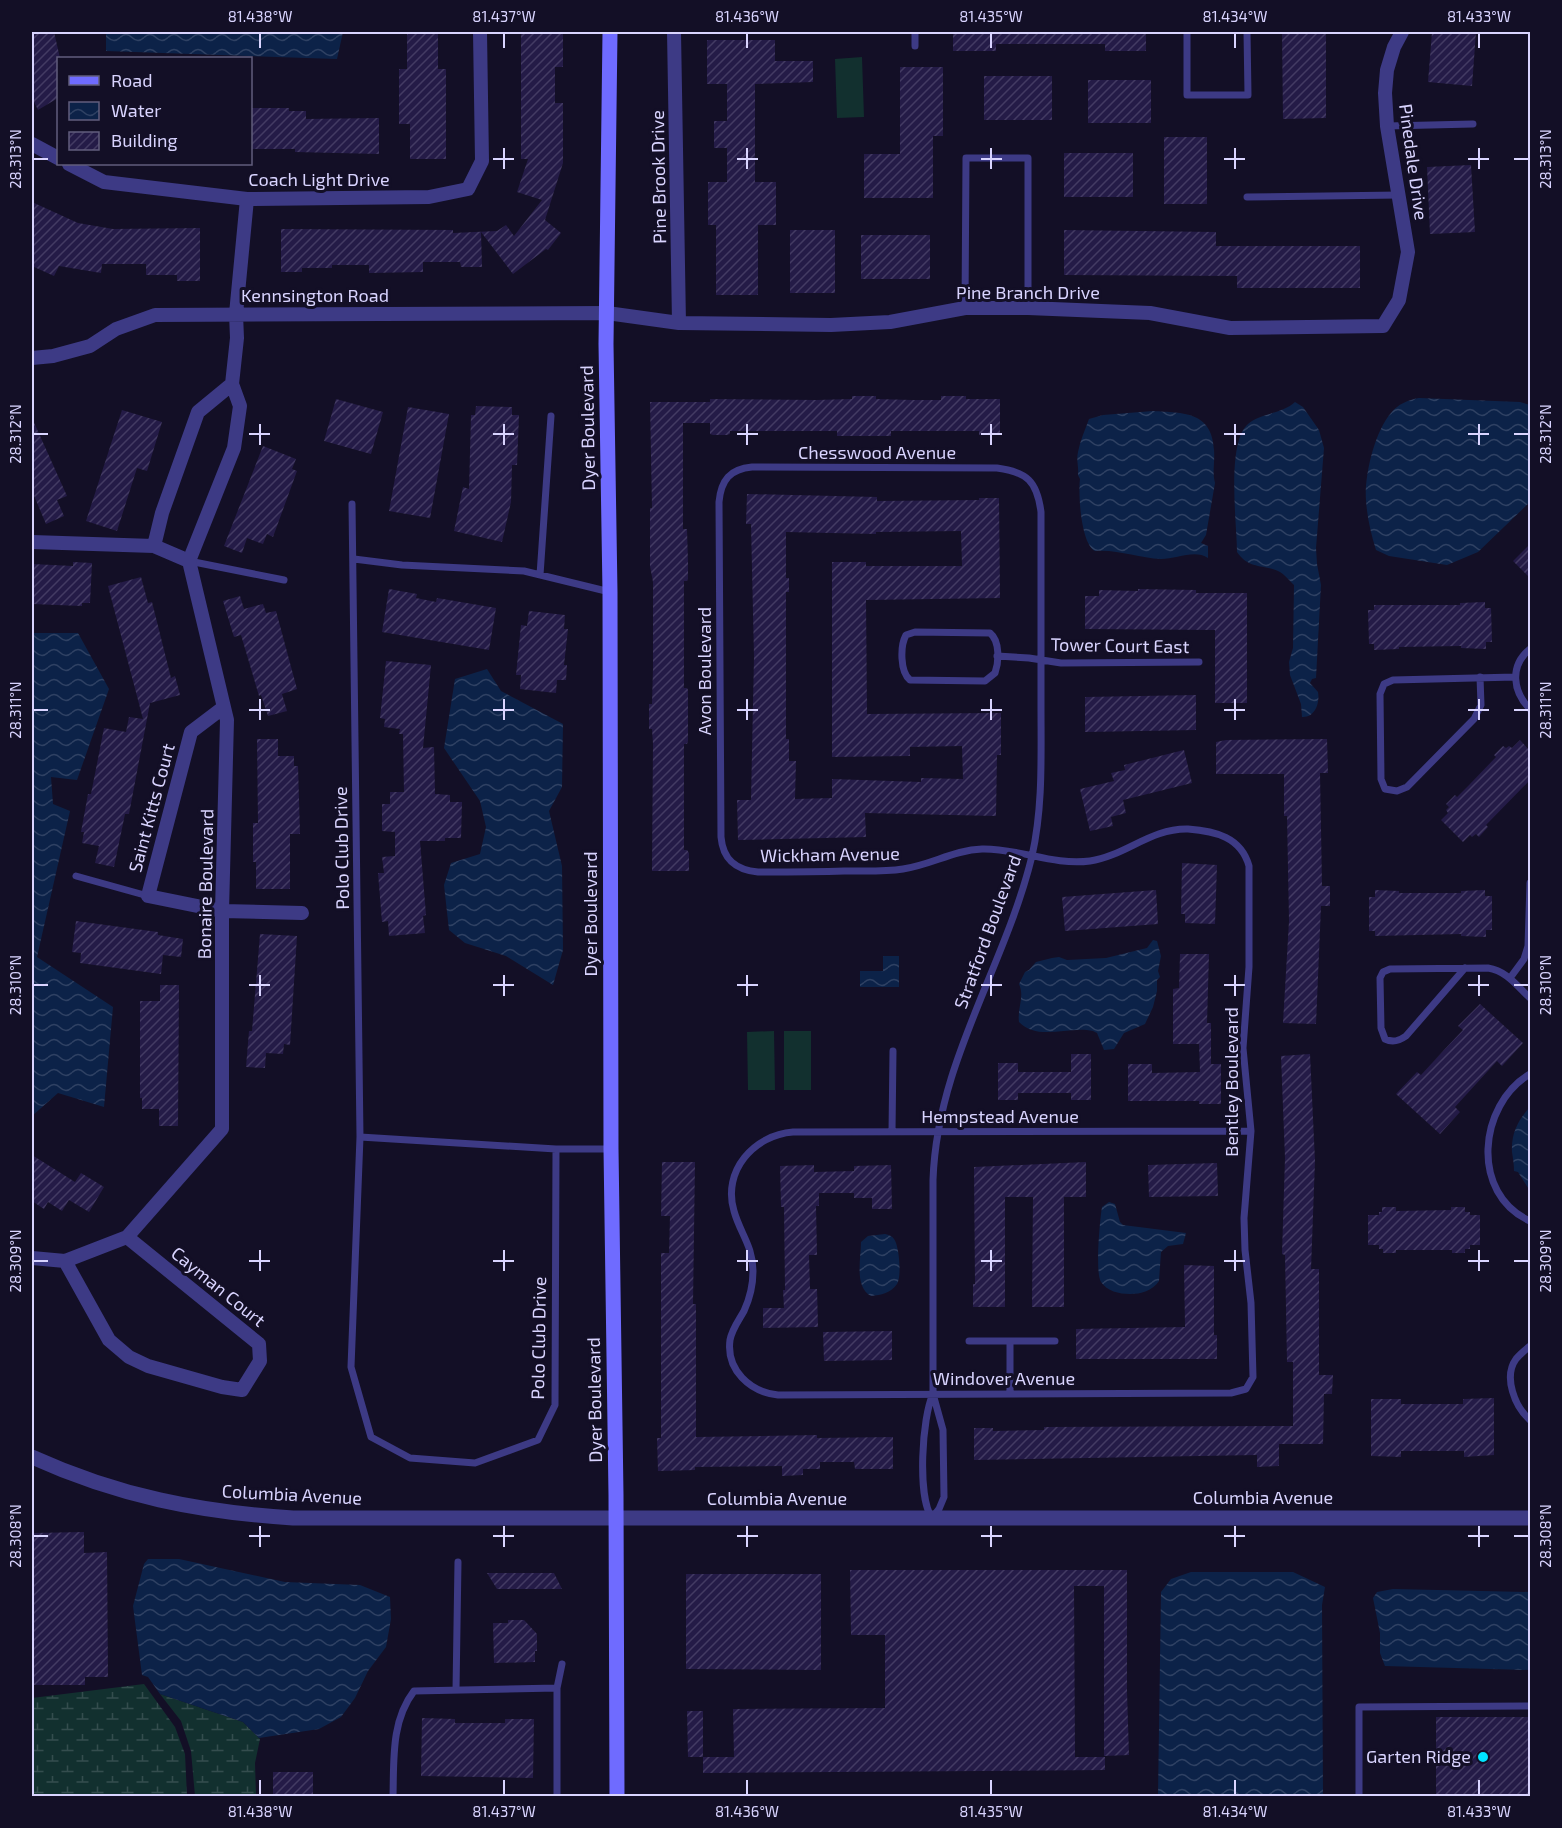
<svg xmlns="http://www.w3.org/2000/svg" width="1562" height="1828" font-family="'Exo 2',sans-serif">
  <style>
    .wetland { fill: url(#wetland-marsh) }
    .garden { fill: #12302f }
    .water { fill: url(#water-waves) }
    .building { fill: url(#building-hatch); fill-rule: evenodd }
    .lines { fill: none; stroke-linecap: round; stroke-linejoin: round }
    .service { stroke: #3d3a85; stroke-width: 7 }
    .minor { stroke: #3d3a85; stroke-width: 14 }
    .tertiary { stroke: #3d3a85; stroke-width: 15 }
    .secondary { stroke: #6f6bff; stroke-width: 15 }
    .ticks { fill: none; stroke: #d9d4ff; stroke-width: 2 }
    .poi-dot { fill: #00e5ff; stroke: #130f26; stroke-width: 2 }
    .labels { text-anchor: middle; stroke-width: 6; stroke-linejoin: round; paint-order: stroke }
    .street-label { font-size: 18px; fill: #d9d4ff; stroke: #130f26 }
    .poi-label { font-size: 18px; fill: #d9d4ff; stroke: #130f26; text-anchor: end }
    .neatline { fill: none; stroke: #d9d4ff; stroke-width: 2 }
    .ticks-label { font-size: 15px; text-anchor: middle; fill: #d9d4ff }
  </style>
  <defs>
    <pattern id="wetland-marsh" width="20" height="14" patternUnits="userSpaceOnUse" patternTransform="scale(1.5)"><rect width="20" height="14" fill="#12302f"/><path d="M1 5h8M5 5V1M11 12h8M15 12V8" fill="none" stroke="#344d4e"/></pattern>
    <pattern id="water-waves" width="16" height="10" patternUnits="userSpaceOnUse" patternTransform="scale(1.5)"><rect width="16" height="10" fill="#0c2248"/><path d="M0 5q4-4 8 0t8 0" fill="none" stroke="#2f4163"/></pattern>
    <pattern id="building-hatch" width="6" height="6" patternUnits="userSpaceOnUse" patternTransform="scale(1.5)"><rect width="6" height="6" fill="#241b47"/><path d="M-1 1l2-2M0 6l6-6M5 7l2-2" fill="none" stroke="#433b63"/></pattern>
  </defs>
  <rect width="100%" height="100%" fill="#130f26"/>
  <path class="wetland" d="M144 1684 175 1727 185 1754 187 1796H32V1698Z
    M160 1694 243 1722 260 1739 255 1763 256 1796H195L191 1751 181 1721Z"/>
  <path class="garden" d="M862 57 864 117 837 118 835 59Z
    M774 1031 775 1090H748L747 1032Z
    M784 1031H811V1090H784Z"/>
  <path class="water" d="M106 32H343L337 59 106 51Z
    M1419 398 1520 402 1530 405V502L1478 552 1447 565 1389 556 1376 550C1371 534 1367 517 1366 500 1364 476 1375 431 1391 413 1398 404 1408 400 1419 398Z
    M1295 402 1303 407 1319 430 1324 448 1316 548 1317 564 1321 585 1316 678 1312 679 1310 683 1318 692C1320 703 1315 718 1302 717L1301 704 1290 675 1289 662 1293 648 1294 585C1290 581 1285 575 1280 572 1265 564 1249 570 1237 552 1237 524 1226 443 1248 424 1261 413 1282 414 1295 402Z
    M1153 411C1183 413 1212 411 1214 450 1215 462 1212 472 1215 483L1206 535 1201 543 1208 546V558C1195 549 1176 559 1161 559 1139 558 1117 549 1095 551 1081 544 1078 494 1080 479L1078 475C1079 467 1076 461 1078 452 1080 441 1085 430 1089 419L1103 415Z
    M32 633H78L109 689 77 780 51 777 53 804 70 811 37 957 113 1007 104 1107 58 1093 32 1116Z
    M487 669 501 691 563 724 562 787 549 811 562 866 563 950 553 985 506 956 465 943 449 930 444 885 451 863 480 854 486 827 480 801 444 748 455 679Z
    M1153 940 1157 941 1161 956 1158 971 1160 977 1157 980V991L1153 1007 1145 1024 1124 1033 1114 1049 1104 1050 1097 1033 1093 1031C1069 1025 1039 1042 1019 1022 1017 1008 1025 997 1019 984L1025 972 1029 970 1036 962 1052 958 1059 957 1067 960 1106 958 1147 948Z
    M883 956H899V987H860V971H883Z
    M1530 1107V1191L1518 1172 1514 1171C1514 1165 1513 1158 1512 1152 1511 1134 1518 1120 1530 1107Z
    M1109 1202 1115 1204 1120 1222 1123 1225 1186 1233 1183 1244 1168 1246 1161 1252 1159 1281C1152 1291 1141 1294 1130 1294 1119 1294 1107 1291 1101 1282 1095 1273 1100 1219 1102 1207Z
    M885 1234C889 1235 892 1236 894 1239 899 1245 902 1276 897 1284 891 1293 881 1295 871 1296 854 1287 861 1259 861 1242L868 1236Z
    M148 1559H179L285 1582 360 1585 390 1597 391 1619 386 1647 368 1671 355 1698 341 1717 319 1729 259 1738 243 1722 160 1694 148 1677 142 1675 133 1606 144 1564Z
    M1191 1572H1293L1325 1587 1322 1605 1323 1796H1158L1161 1592 1171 1579Z
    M1393 1589 1530 1592V1670L1385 1666 1380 1653V1633L1373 1598 1377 1592Z"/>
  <path class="building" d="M32 32H54L60 58H58V98L38 110 32 98Z
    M407 32H438V69H446V159H410V124H399V69H407Z
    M521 32H563V67H555V103H563V163L545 220 561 233 548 250 546 249 513 274 481 232 482 267H461L460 262H423V272L369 273V265H332V268H302V272H281V229L453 230V233L497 231 506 225 514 236 542 200 517 192 528 159H521Z
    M953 32H1146V51H1105V44H996V51H953Z
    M1282 32H1326V118L1283 119Z
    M1432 32H1476L1472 86 1428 82Z
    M707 40H775V61H813V82L755 84V182H776V225H758V295H716V225H708V182H727V148H714V121H727V84H707Z
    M900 67H943V136H933V198H864V154H900Z
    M984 76H1052V120H984Z
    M1088 80H1151V123H1088Z
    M250 108H289V111H306V119L379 118V154L295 152V149H250Z
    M1164 137H1207V204H1164Z
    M1064 153H1133V197H1064Z
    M1471 165 1475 232 1430 234 1427 167Z
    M32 202 78 223 113 229 200 228V281H177V275H146V264H102L101 273 59 266 54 276 32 266Z
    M790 230H835V293H790Z
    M1064 230 1216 232V246H1360V288H1237V276L1064 275Z
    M861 235H930V279H861Z
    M852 396H876V399L912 400H941V396H966V399H1000V435H979V431H891V436H837V431H730V434L727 435H713L710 434V423H683V529H687L688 563V579L687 581H684V688H687L688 690V741L687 744H684V850H687L689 853V871H652L653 744 652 729H649V704H652L653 668V582L650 566V508H652L650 402H710V399L816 400 852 399Z
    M336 399 383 412 371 454 324 441Z
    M476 406 512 407V415H519L517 465H512L511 502 502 542 454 531 463 487 469 489 471 415H475Z
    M408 407 449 414 430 518 389 511Z
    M122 410 162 422 147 471 137 468 117 531 86 521Z
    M32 418 67 496 57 500 64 516 46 524 32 491Z
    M263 446 296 459 292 469 297 471 273 537 267 534 263 544 247 538 242 553 224 546Z
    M747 494 877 497V501L979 500V498H999L1000 598 866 600 867 714 1001 713V755H997L996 816 865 813 866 837 738 840 737 800H751L754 657 751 524H746ZM961 531 962 566H866V562H832V757L910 756V747L962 746 963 779 921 778V782L832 779V798L795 799 796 761H789V739H786V592H789V578H786V532L876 534V532Z
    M1530 544V578L1513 561Z
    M73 562 92 563 90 603H82V606L32 604V564L73 566Z
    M141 577 148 603 152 602 171 678 175 676 180 695 150 703 129 814H125L114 867 95 863 99 846 82 843 84 832H81L88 794H91L104 728 126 732 129 717 143 719 108 586Z
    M389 589 417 594 416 598 436 602 437 598 496 608 489 650 382 632Z
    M1138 589 1196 590V593H1247V703H1215V630L1085 629V596H1099V590L1138 591Z
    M240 596 244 609 263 604 266 613 276 611 297 689 282 694 287 711 268 716 261 695 259 696 241 635 234 637 223 601Z
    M1485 602V608H1491L1492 642H1486V649L1461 648V646L1399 647V649L1374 650V644H1369L1368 610H1374V605H1460V603Z
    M529 611 565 615 564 629H568L564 665H567L566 680H557L556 693 520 689 521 675H516L521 625 527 626Z
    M386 661 431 665 423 748 434 747 435 794 450 795V802H462L461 838H445V841H420L426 915 423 916 425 933 389 936 388 921 382 922 378 873H384L382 857 395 856V832L382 831V804H390V792H404L403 734H399L400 729 384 727 385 719 380 718Z
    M1196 695V730L1085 732V697Z
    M257 739H278V756H294V766H298L300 834H290V889H256V862H253V823H258Z
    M1327 739 1328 773H1320L1322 886H1330V906H1321L1316 1024 1283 1023 1289 921 1287 816H1284V774H1216V742L1226 740Z
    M1520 740 1530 751V780L1486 825 1488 827 1479 837 1476 834 1472 837 1470 835 1463 842 1441 820 1448 813 1446 810 1449 807 1446 804 1455 795 1457 797 1470 784 1496 757 1494 755 1503 746 1506 748 1509 746 1512 748Z
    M1184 750 1192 783 1123 800 1126 813 1111 817 1113 826 1090 831 1080 789 1114 781 1111 773 1125 770 1124 765Z
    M1182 863 1217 865 1215 924 1185 923V914H1181Z
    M1156 890 1158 924 1065 931 1062 897Z
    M1375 890 1399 891V893H1461V891L1485 890V896H1492V930H1486V937L1461 936V934L1375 936V931H1369V897H1375Z
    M76 921 158 932V935L183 939 181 957 163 955 161 974 80 963 81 953 72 952Z
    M260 934 297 936 290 1045 284 1044 283 1054 266 1053 265 1068 246 1067 249 1031H252Z
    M1180 954H1209L1207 1023H1211V1064H1221V1104H1199V1101H1128V1064H1152V1073L1200 1072 1199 1044H1173V989L1179 988Z
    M160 985H179L178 1126H159V1109H142V1098H140V1001H160Z
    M1480 1004 1523 1043 1502 1066 1497 1061 1455 1107 1460 1112 1440 1134 1396 1094 1417 1072 1421 1075 1444 1050 1463 1030 1458 1026Z
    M1071 1054H1091V1100H1071V1093H1018V1100H998V1063H1018V1072H1071Z
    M1310 1054 1315 1161 1311 1269H1319V1375H1333L1332 1394H1324L1323 1444H1279V1466L1257 1467V1455L974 1460V1428H993V1431L1044 1430V1427L1293 1426V1362H1287L1285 1255 1282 1254 1285 1158 1281 1056Z
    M32 1155 75 1182 81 1173 104 1187 89 1212 69 1200 62 1211 48 1202 44 1209 32 1201Z
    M662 1162H695L693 1304H696V1437L817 1435V1438L893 1437V1469H855L854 1462H820V1469H803V1475L782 1476V1466L695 1467V1470L658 1471 657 1438H661V1253H669L670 1216H661Z
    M1086 1162V1197H1064V1307H1032L1033 1197H1005V1307H973V1284H975L974 1167Z
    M1217 1163 1218 1196 1149 1197 1148 1165Z
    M814 1165V1172L854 1171V1166L891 1165 892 1209H872V1198H854V1193H819V1206H816L817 1255H809L810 1289H817L818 1327 763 1328V1308H784L783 1290H785L784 1207H781L780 1166Z
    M1382 1207H1396V1211L1451 1210V1207H1465V1212H1470V1215H1480V1245H1470V1249H1465V1253H1452V1250H1396V1253H1383V1249H1379V1245H1368V1215H1379V1212H1382Z
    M1184 1265 1214 1266V1335H1217V1359H1076V1329L1185 1327Z
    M892 1331V1360L824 1361 823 1332Z
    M1494 1398V1455L1464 1457V1451H1401V1457L1371 1456V1399H1401V1404H1463V1399Z
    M84 1532V1553L107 1552 108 1677H85V1685H32V1533Z
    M850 1570H1127V1692L1129 1755 1104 1756V1586H1074L1075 1757H1105V1770L703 1773V1757H734L733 1709 885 1708V1635H851Z
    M487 1573H554L562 1589H497Z
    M686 1574H821V1670L686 1669Z
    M508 1620H524L537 1634V1651H535V1662L494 1663 493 1623H508Z
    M687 1711H703V1757H688Z
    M1436 1717H1530V1797H1436Z
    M422 1718 455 1719V1723H505V1719H534L533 1778 421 1776Z
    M273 1772H313V1797H273Z"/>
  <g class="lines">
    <path class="service" d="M1187 32V95H1248L1247 32
      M915 46V32
      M1387 126 1473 124
      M1247 197 1399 195
      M965 308 966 158H1028V308
      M352 504 360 1137 351 1367 371 1437 410 1458 475 1463 538 1440 555 1405 556 1149
      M354 559 402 565 524 571 610 592
      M189 561 284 580
      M540 575 551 416
      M915 632 990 633C1000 641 999 662 995 673L985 681 910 680C900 672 900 646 906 635Z
      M1530 649C1509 666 1513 692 1530 709
      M997 656 1029 658 1061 663 1199 662
      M1480 677 1481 705 1474 719 1407 787 1397 791 1385 789 1381 779 1380 694 1384 684 1393 680 1515 677
      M76 876 148 896
      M1465 968 1406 1036C1399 1041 1393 1043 1385 1039L1381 1028 1380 978 1383 972 1390 969 1488 968C1507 971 1517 986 1530 998
      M1510 978 1524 959 1528 946 1530 883
      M1530 1074C1478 1105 1470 1194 1530 1221
      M892 1132 893 1051
      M360 1137 556 1149H611
      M969 1341H1055
      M1010 1341V1394
      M1530 1346C1525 1350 1520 1354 1516 1359 1503 1377 1515 1407 1530 1420
      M933 1394C922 1417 917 1497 932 1518L939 1509 944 1497 943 1430 933 1394V1180C937 1062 1005 967 1032 856 1043 807 1041 757 1041 707 1041 642 1041 577 1041 512 1037 481 1027 472 997 468L752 467C730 469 721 480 719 502L721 837C723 860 736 870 758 872 786 872 815 872 844 871 864 871 884 872 903 869 931 865 954 850 982 849 1019 848 1053 866 1090 861 1125 856 1151 828 1188 829 1215 831 1241 837 1249 866V967L1243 1048 1251 1131 1244 1218 1245 1250 1251 1303 1253 1377 1246 1389 1231 1393 778 1395C750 1392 726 1370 730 1340 732 1329 739 1320 744 1311 750 1298 753 1285 753 1271 753 1246 740 1233 734 1211 722 1171 754 1135 793 1132L1251 1131
      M557 1688 562 1664
      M456 1690 458 1562
      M393 1796C394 1760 391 1721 414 1691L557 1688V1796
      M1359 1796V1707L1530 1706"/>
    <path class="minor" d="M674 32 679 323
      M32 144 58 158
      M69 164 104 182 247 199 429 197 468 189 482 161 480 32
      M32 358 53 356 90 346 116 329 155 315 607 313 679 323 831 325 890 322 965 308H1028L1150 313 1230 328 1383 326 1399 300 1408 252 1387 126 1385 93 1387 70 1394 47 1402 32
      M32 542 154 546 189 561 227 720 222 911V1129L127 1237 65 1261 32 1258
      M154 546 162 513 198 412 232 384 237 338 236 314 247 199
      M189 561 234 448 240 406 232 384
      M224 707 191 732 148 896 222 911 302 913
      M65 1261 109 1340 129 1357 148 1366 222 1387 242 1390 260 1361 259 1344 127 1237"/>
    <path class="tertiary" d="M32 1457C118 1496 199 1512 293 1518H1530"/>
    <path class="secondary" d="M610 32 606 344 610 592 611 1149 616 1495 617 1796"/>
  </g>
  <path class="ticks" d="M260 33V48M504 33V48M747 33V48M991 33V48M1235 33V48M1479 33V48M504 148V169M747 148V169M991 148V169M1235 148V169M1479 148V169M33 159H48M493 159H514M737 159H758M981 159H1002M1224 159H1245M1468 159H1489M1514 159H1529M260 424V445M504 424V445M747 424V445M991 424V445M1235 424V445M1479 424V445M33 434H48M249 434H270M493 434H514M737 434H758M981 434H1002M1224 434H1245M1468 434H1489M1514 434H1529M260 699V720M504 699V720M747 699V720M991 699V720M1235 699V720M1479 699V720M33 710H48M249 710H270M493 710H514M737 710H758M981 710H1002M1224 710H1245M1468 710H1489M1514 710H1529M260 975V996M504 975V996M747 975V996M991 975V996M1235 975V996M1479 975V996M33 985H48M249 985H270M493 985H514M737 985H758M981 985H1002M1224 985H1245M1468 985H1489M1514 985H1529M260 1250V1271M504 1250V1271M747 1250V1271M991 1250V1271M1235 1250V1271M1479 1250V1271M33 1261H48M249 1261H270M493 1261H514M737 1261H758M981 1261H1002M1224 1261H1245M1468 1261H1489M1514 1261H1529M260 1526V1547M504 1526V1547M747 1526V1547M991 1526V1547M1235 1526V1547M1479 1526V1547M33 1536H48M249 1536H270M493 1536H514M737 1536H758M981 1536H1002M1224 1536H1245M1468 1536H1489M1514 1536H1529M260 1780V1795M504 1780V1795M747 1780V1795M991 1780V1795M1235 1780V1795M1479 1780V1795"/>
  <circle class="poi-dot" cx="1483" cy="1757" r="6"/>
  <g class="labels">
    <g class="street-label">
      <text transform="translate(1413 162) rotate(82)" y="6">Pinedale Drive</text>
      <text transform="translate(659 177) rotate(-91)" y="6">Pine Brook Drive</text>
      <text x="319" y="186">Coach Light Drive</text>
      <text x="1028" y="299">Pine Branch Drive</text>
      <text x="315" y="302">Kennsington Road</text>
      <text transform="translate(588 428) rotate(-91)" y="6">Dyer Boulevard</text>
      <text x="877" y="459">Chesswood Avenue</text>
      <text transform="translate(1120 646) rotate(1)" y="6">Tower Court East</text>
      <text transform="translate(705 671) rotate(-90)" y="6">Avon Boulevard</text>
      <text transform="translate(152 808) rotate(-75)" y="6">Saint Kitts Court</text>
      <text transform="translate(342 848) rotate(-91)" y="6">Polo Club Drive</text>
      <text transform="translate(830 855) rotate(-1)" y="6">Wickham Avenue</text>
      <text transform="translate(206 884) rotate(-89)" y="6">Bonaire Boulevard</text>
      <text transform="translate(591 914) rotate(-90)" y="6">Dyer Boulevard</text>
      <text transform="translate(988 932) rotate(-70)" y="6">Stratford Boulevard</text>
      <text transform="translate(1232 1082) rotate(-90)" y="6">Bentley Boulevard</text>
      <text x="1000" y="1123">Hempstead Avenue</text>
      <text transform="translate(218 1287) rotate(39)" y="6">Cayman Court</text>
      <text transform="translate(539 1338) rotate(-89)" y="6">Polo Club Drive</text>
      <text x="1004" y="1385">Windover Avenue</text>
      <text transform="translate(595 1400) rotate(-91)" y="6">Dyer Boulevard</text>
      <text transform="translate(292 1495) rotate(3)" y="6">Columbia Avenue</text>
      <text x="1263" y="1504">Columbia Avenue</text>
      <text x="777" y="1505">Columbia Avenue</text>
    </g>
    <g class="poi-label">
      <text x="1471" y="1763">Garten Ridge</text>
    </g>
  </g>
  <rect width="1562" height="1828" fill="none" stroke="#130f26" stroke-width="66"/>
  <rect x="57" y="57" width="195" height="108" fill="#130f26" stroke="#625e7d" stroke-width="1.5"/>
  <rect x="69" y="76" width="30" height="9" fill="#6f6bff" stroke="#625e7d" stroke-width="1.5"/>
  <text x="111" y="87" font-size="18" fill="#d9d4ff">Road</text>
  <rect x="69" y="102" width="30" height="18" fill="url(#water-waves)" stroke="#625e7d" stroke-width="1.5"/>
  <text x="111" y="117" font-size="18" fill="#d9d4ff">Water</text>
  <rect x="69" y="132" width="30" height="18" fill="url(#building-hatch)" stroke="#625e7d" stroke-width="1.5"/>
  <text x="111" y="147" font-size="18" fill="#d9d4ff">Building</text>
  <rect x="33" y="33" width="1496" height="1762" class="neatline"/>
  <g class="ticks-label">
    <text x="260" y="22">81.438°W</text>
    <text x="504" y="22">81.437°W</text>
    <text x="747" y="22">81.436°W</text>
    <text x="991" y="22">81.435°W</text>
    <text x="1235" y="22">81.434°W</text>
    <text x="1479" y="22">81.433°W</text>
    <text transform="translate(16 159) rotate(-90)" y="5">28.313°N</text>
    <text transform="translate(1546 159) rotate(-90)" y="5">28.313°N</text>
    <text transform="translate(16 434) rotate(-90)" y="5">28.312°N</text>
    <text transform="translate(1546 434) rotate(-90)" y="5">28.312°N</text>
    <text transform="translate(16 710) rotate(-90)" y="5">28.311°N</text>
    <text transform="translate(1546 710) rotate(-90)" y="5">28.311°N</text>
    <text transform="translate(16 985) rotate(-90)" y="5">28.310°N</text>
    <text transform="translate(1546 985) rotate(-90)" y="5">28.310°N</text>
    <text transform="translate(16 1261) rotate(-90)" y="5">28.309°N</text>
    <text transform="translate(1546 1261) rotate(-90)" y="5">28.309°N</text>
    <text transform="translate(16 1536) rotate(-90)" y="5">28.308°N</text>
    <text transform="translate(1546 1536) rotate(-90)" y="5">28.308°N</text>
    <text x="260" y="1817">81.438°W</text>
    <text x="504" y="1817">81.437°W</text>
    <text x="747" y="1817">81.436°W</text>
    <text x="991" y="1817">81.435°W</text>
    <text x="1235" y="1817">81.434°W</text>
    <text x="1479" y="1817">81.433°W</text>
  </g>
</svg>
